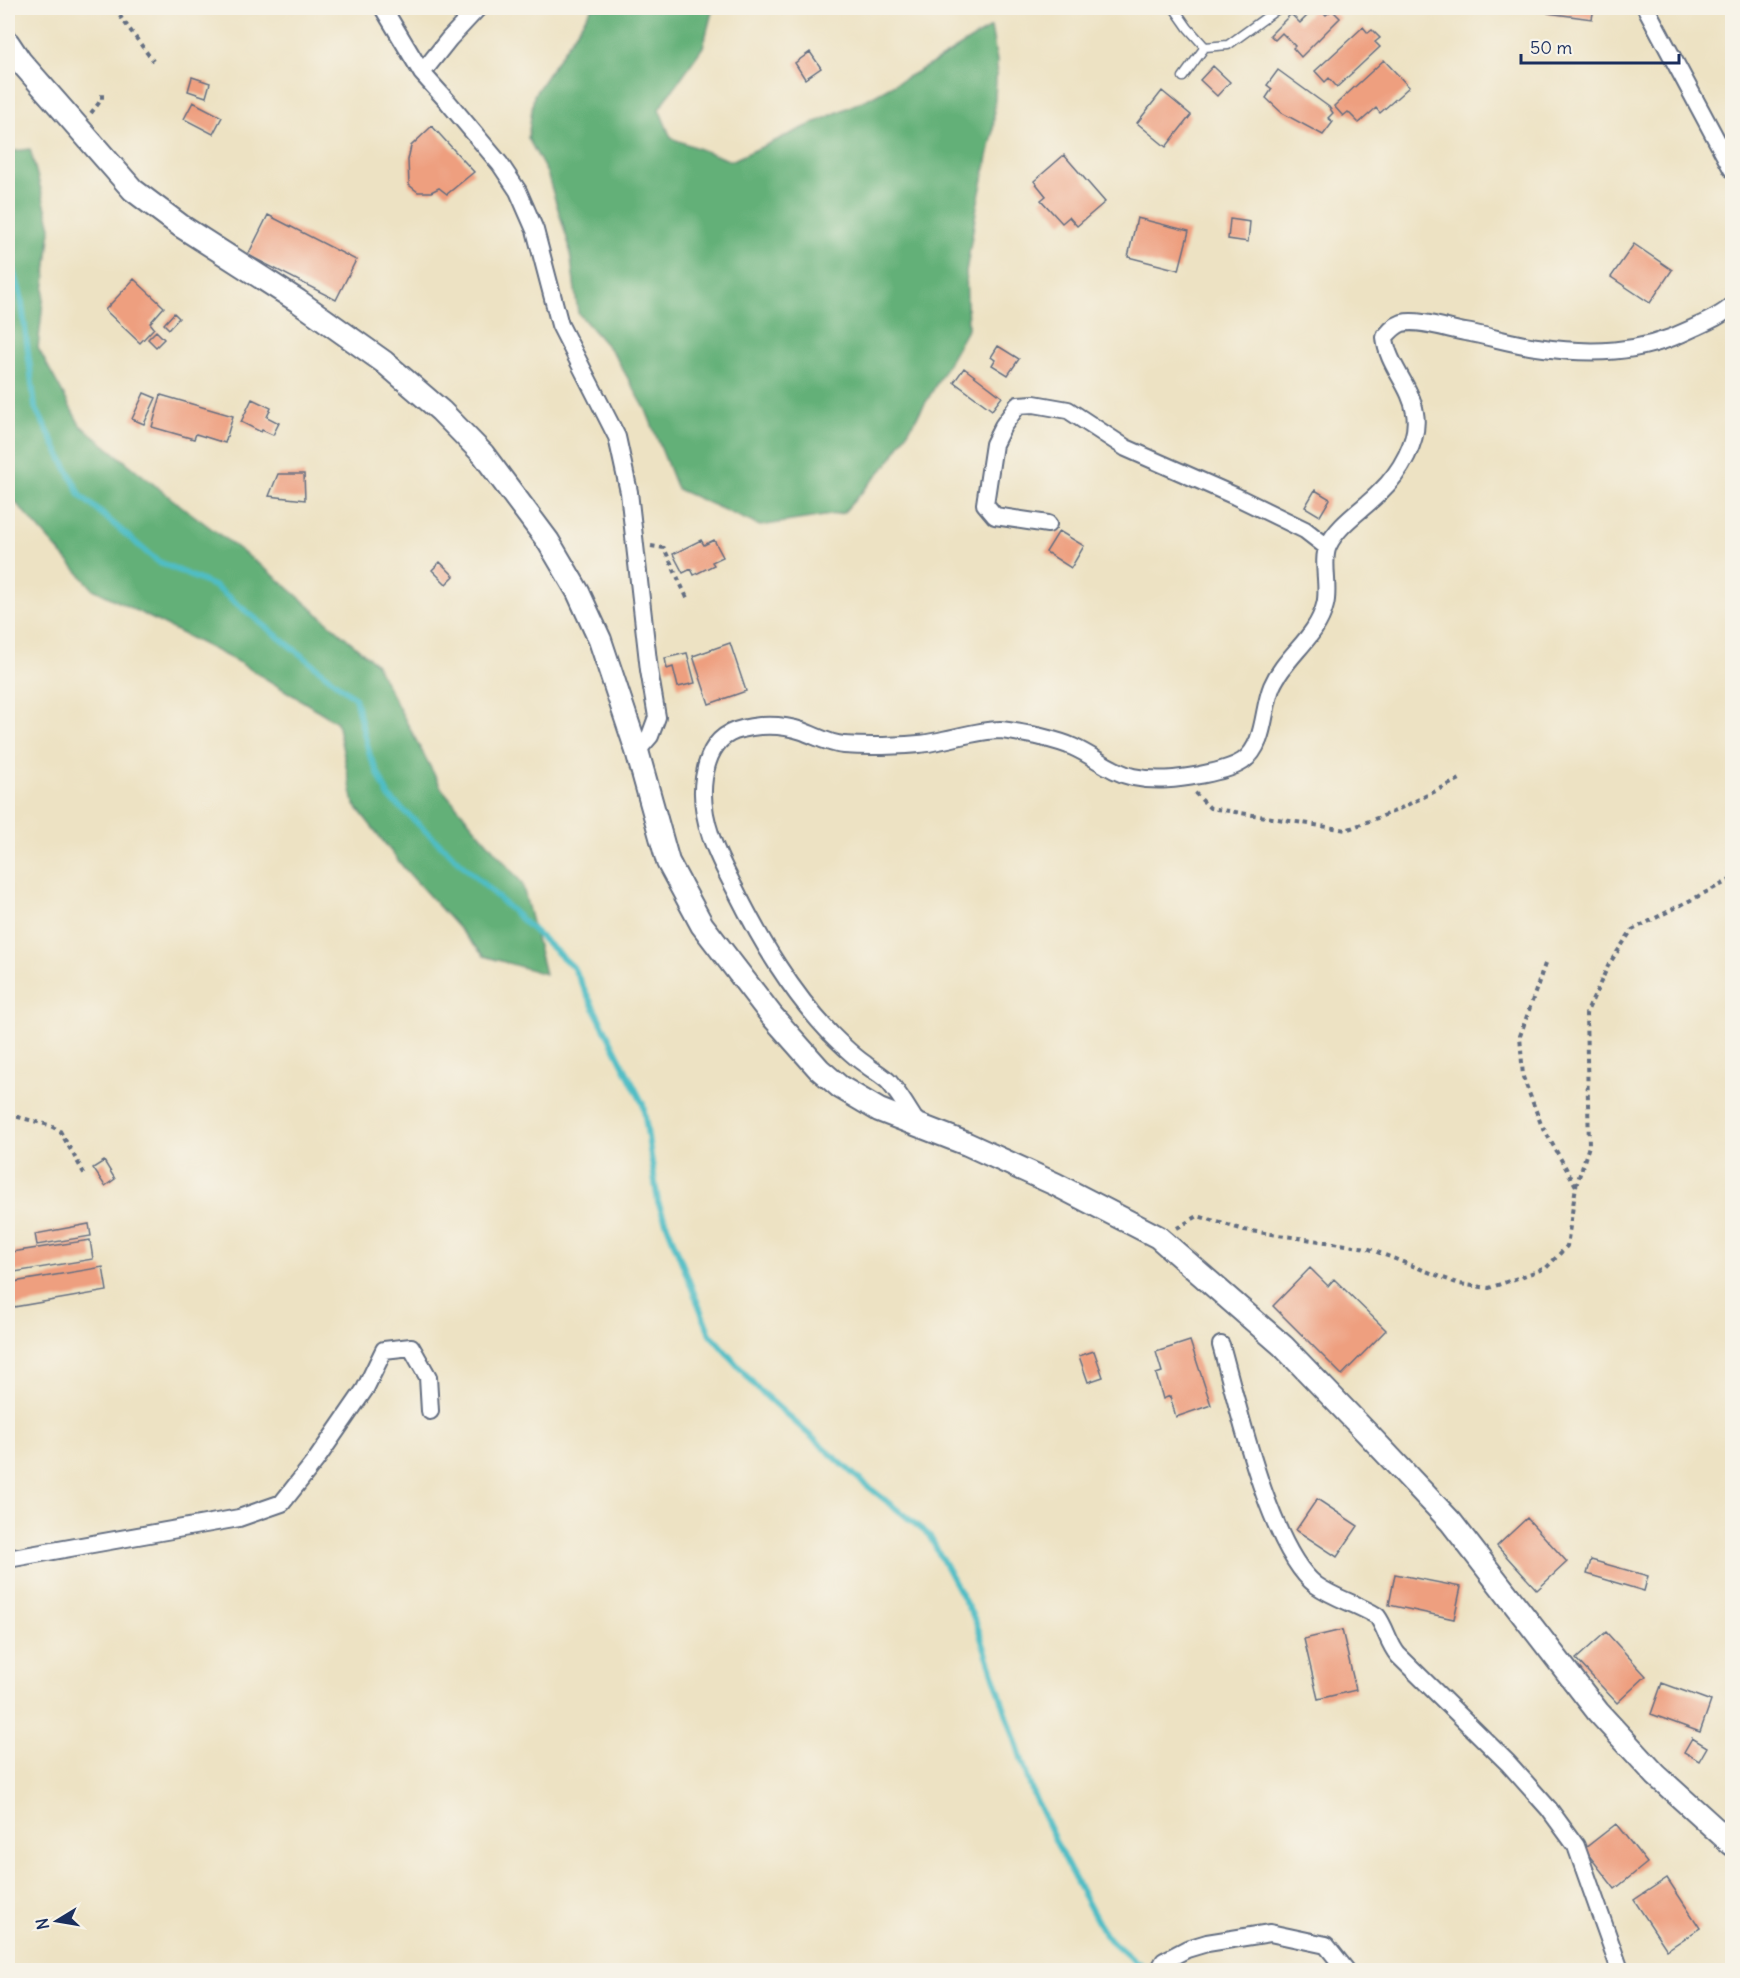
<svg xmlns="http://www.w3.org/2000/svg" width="1740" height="1978" font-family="Delius,sans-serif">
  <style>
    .forest { fill: #64b078; stroke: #40706b; stroke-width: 1.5 }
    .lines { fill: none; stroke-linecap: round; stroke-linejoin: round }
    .stream { stroke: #4fbdc5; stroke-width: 6 }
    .building { fill: #ee9f7f }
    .lane-casing { stroke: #646e81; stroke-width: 11 }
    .street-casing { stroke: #646e81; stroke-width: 20 }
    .secondary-casing { stroke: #646e81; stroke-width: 26 }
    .path { stroke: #646e81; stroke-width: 4; stroke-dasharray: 4.5 4.5; stroke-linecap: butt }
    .lane { stroke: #fff; stroke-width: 8 }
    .street { stroke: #fff; stroke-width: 16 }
    .secondary { stroke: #fff; stroke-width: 22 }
  </style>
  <rect width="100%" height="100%" fill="#f7f3e8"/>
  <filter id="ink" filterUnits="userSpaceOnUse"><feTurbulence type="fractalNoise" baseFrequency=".0167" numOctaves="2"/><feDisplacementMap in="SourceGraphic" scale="12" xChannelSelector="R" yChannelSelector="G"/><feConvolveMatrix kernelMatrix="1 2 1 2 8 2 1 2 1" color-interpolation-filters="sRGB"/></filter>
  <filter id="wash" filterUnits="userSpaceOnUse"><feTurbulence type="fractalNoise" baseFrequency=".008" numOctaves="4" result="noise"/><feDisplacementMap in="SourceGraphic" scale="24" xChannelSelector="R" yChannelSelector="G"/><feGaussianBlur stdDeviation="1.35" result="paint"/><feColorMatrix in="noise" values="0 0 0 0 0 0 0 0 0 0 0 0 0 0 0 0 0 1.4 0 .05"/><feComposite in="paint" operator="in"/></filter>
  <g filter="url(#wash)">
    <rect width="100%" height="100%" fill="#ede2c3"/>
    <path class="forest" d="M592 8H713L703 47 659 109 671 138 731 161 871 97 935 62 991 27 997 61 993 134 977 206 966 272 968 328 929 397 890 461 843 513 760 526 677 489 646 410 614 354 578 313 569 245 547 173 528 138 534 95Z
      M30 149 51 227 38 348 80 425 172 499 272 574 375 663 442 789 522 883 545 974 484 956 404 868 354 804 337 722 240 663 93 589 8 494V152Z"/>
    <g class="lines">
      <path class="stream" d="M8 249 21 296 35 407 81 496 157 561 216 587 355 698 370 756 389 797 573 967 643 1104 658 1202 710 1334 759 1390 860 1480 929 1535 976 1622 1033 1794 1065 1861 1105 1935 1132 1959 1150 1970"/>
    </g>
    <g id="blocks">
      <path class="building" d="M1315 8H1319L1326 15 1332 10 1340 18 1301 57 1293 48 1295 46 1282 33 1275 40 1270 35 1291 14 1300 23Z
        M1549 8H1594L1592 19 1548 13Z
        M1363 27 1368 33 1372 30 1380 38 1375 42 1380 47 1337 87 1329 78 1325 82 1315 71Z
        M810 52 821 68 805 79 795 63Z
        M1384 60 1409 87 1380 113 1376 108 1359 123 1348 112 1343 116 1334 106Z
        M1213 66 1230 82 1217 96 1200 80Z
        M1278 70 1329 107 1333 113 1328 118 1333 122 1323 135 1282 113 1266 98 1272 89 1267 85Z
        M192 77 210 83 206 97 188 91Z
        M1162 91 1191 115 1166 147 1137 123Z
        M193 102 222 117 213 134 184 119Z
        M432 126 474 172 447 194 439 188 431 192H418L409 185 408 160 411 146Z
        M1064 155 1105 202 1077 226 1069 217 1062 223 1041 200 1046 196 1034 181Z
        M268 215 356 260 336 300 248 255Z
        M1137 218 1189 231 1179 270 1128 257Z
        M1230 219 1250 222 1248 242 1228 239Z
        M1634 244 1672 270 1650 303 1611 277Z
        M134 279 164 307 150 323 154 328 140 343 105 310Z
        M174 313 179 318 169 329 164 324Z
        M156 331 164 339 156 347 148 339Z
        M998 346 1019 359 1008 375 992 365 995 360 991 357Z
        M964 368 1002 397 992 410 954 382Z
        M144 393 156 398 144 424 132 419Z
        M161 395 233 416 225 443 196 434 194 439 152 427Z
        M252 399 271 408 267 417 279 423 273 435 262 430 261 432 241 422Z
        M278 474H304L305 500 269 496Z
        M1315 490 1330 499 1320 516 1305 507Z
        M1059 531 1084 546 1071 568 1046 552Z
        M701 540 704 545 714 540 723 557 712 562 714 565 694 575 691 569 683 573 673 554Z
        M440 562 454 576 446 584 432 570Z
        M730 643 746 691 709 704 693 656Z
        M687 653 695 683 678 687 673 667 667 669 665 658Z
        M104 1161 115 1179 105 1186 93 1168Z
        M89 1224 91 1236 37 1245 35 1234Z
        M90 1240 93 1259 15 1272 12 1252Z
        M103 1267 107 1291 8 1308V1283Z
        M1310 1268 1328 1286 1334 1279 1386 1330 1342 1375 1273 1306Z
        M1190 1341 1211 1405 1176 1417 1170 1396 1163 1399 1156 1374 1162 1372 1156 1352Z
        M1094 1351 1103 1377 1088 1382 1079 1356Z
        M1317 1499 1358 1526 1337 1557 1296 1530Z
        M1527 1518 1567 1562 1537 1590 1497 1546Z
        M1591 1560 1648 1576 1644 1591 1587 1574Z
        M1395 1574 1461 1587 1454 1619 1389 1605Z
        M1342 1630 1356 1690 1318 1699 1304 1639Z
        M1606 1632 1646 1676 1617 1703 1576 1659Z
        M1662 1683 1711 1701 1700 1732 1651 1714Z
        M1692 1738 1707 1747 1699 1761 1684 1752Z
        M1616 1824 1647 1863 1615 1889 1584 1849Z
        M1667 1878 1700 1928 1667 1950 1634 1900Z"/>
    </g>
  </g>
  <g filter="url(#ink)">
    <use href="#blocks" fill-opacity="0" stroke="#646e81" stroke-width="1.5"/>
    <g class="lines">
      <g class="lane-casing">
        <path id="lane" d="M1174 8 1188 28 1205 47 1183 77
          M1205 47 1228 45 1279 8"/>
      </g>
      <g class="street-casing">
        <path id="street" d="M383 8 422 73 448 102 500 164 518 191 535 230 560 325 617 437 629 492 649 670 657 717 650 736 637 751
          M1646 8 1732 169
          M422 73 449 39 478 8
          M1048 524 995 516 985 504 994 444 1003 426 1018 405 1034 404 1068 410 1126 448 1235 496 1305 530 1327 547
          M918 1125C909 1111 900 1095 889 1082 882 1075 872 1070 865 1064 853 1056 842 1045 831 1034 791 992 762 943 736 891 718 857 698 818 704 778 707 758 715 738 735 731 756 724 782 724 802 731 816 736 829 744 844 745 869 747 894 746 919 744 945 742 975 730 1000 730 1012 731 1026 734 1037 736 1049 739 1062 742 1073 747 1094 756 1111 772 1133 777 1156 782 1178 779 1200 775 1214 772 1231 769 1243 761 1266 744 1262 710 1272 686 1285 656 1317 638 1325 605 1330 588 1321 561 1328 546 1338 524 1364 509 1380 492 1399 474 1420 440 1415 413 1411 385 1387 365 1385 337 1390 331 1394 326 1402 323 1419 319 1448 329 1465 332 1489 336 1513 344 1537 347 1590 355 1640 354 1689 330 1704 323 1720 317 1732 306
          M1221 1345C1237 1402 1270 1550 1316 1585 1334 1598 1357 1604 1377 1616 1386 1628 1388 1643 1398 1655L1508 1763 1549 1809 1576 1846 1620 1970
          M8 1559 239 1518 282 1503 316 1460 365 1389 384 1350 411 1347 428 1377 430 1411
          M1159 1970 1164 1961 1187 1949 1207 1943 1270 1933 1326 1945 1346 1970"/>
      </g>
      <g class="secondary-casing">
        <path id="secondary" d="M8 43 20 61 133 190 181 226 298 301 384 362 441 411 483 454 548 541 578 592 600 640 637 751 668 862 702 925 772 1016 819 1069 840 1087 879 1110 967 1144 1055 1184 1158 1237 1283 1346 1366 1432 1451 1522 1598 1712 1656 1775 1732 1844"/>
      </g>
      <path class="path" d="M114 8 153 61
        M91 113 102 99V91
        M651 546 664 548 688 600
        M1195 793 1210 808 1346 830 1395 811 1462 778
        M1545 964 1520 1036 1523 1077 1541 1124 1576 1186
        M8 1117H18L49 1125 60 1131 85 1175
        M1177 1228 1198 1216 1244 1230 1367 1248 1459 1284 1489 1288 1546 1268 1567 1246 1576 1186 1589 1146 1586 1014 1609 964 1632 930 1732 879"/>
      <use href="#lane" class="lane"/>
      <use href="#street" class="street"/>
      <use href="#secondary" class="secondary"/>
    </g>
  </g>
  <rect width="1740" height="1978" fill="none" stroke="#f7f3e8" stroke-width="30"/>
  <g transform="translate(57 1921) rotate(259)" stroke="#f7f3e8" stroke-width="4.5" paint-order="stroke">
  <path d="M0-4.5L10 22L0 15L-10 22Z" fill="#1b2f5e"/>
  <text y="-9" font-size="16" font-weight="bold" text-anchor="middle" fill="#1b2f5e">N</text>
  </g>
  <path d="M1521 54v9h158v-9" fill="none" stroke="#1b2f5e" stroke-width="3"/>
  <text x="1530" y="54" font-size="18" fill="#1b2f5e" stroke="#f7f3e8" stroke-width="4.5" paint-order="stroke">50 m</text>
</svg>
